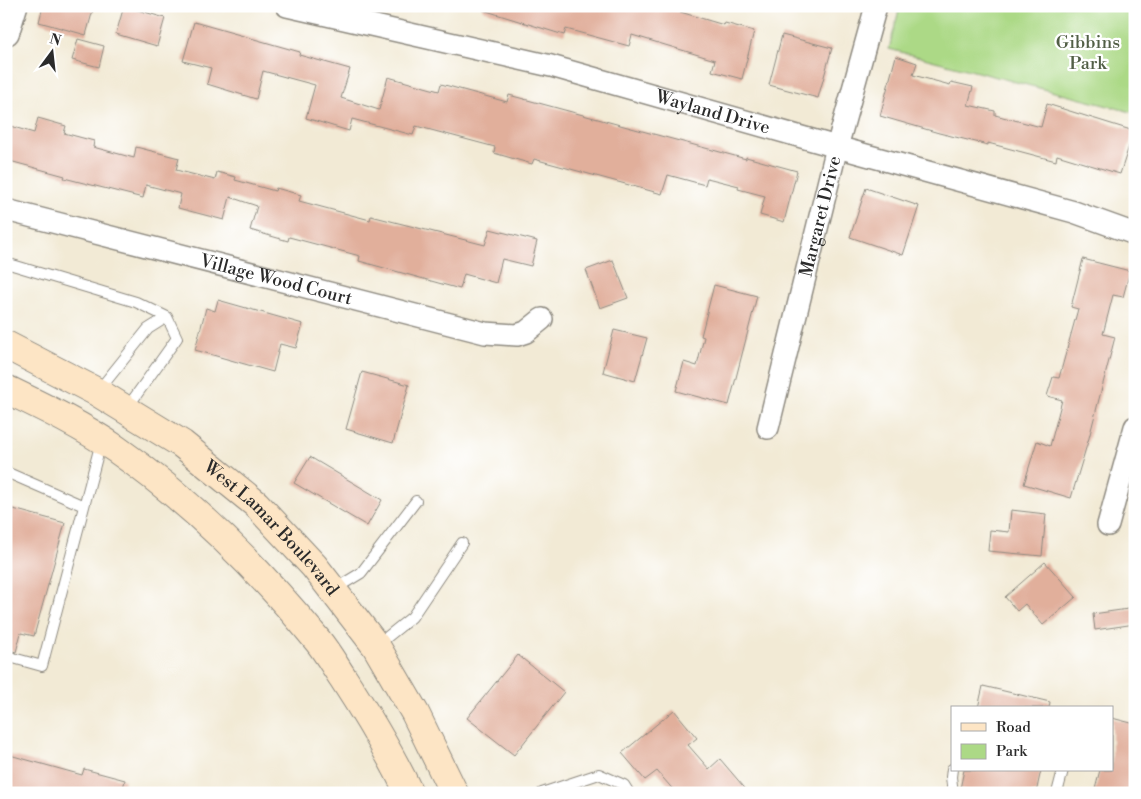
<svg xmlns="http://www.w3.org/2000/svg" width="1141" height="799" font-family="'Libre Bodoni',serif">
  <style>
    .green { fill: #acd986; stroke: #6c8258 }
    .building { fill: #e1af9b }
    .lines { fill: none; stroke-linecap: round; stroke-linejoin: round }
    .service-casing { stroke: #8e8a80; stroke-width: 12 }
    .minor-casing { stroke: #8e8a80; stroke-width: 24 }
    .tertiary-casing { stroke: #8e8a80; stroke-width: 29 }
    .secondary-casing { stroke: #8e8a80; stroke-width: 30 }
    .service { stroke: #fff; stroke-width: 10 }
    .minor { stroke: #fff; stroke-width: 21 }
    .tertiary { stroke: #fff; stroke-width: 26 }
    .secondary { stroke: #fde5c5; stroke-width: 28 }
    .labels { text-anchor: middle; stroke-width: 4.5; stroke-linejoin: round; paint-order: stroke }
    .park-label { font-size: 18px; fill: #525f46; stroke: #fff }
    .street-label { font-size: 18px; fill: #2b2b2b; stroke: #fff }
  </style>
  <rect width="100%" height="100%" fill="#fff"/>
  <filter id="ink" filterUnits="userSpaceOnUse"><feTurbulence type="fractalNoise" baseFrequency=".02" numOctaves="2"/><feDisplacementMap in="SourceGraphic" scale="10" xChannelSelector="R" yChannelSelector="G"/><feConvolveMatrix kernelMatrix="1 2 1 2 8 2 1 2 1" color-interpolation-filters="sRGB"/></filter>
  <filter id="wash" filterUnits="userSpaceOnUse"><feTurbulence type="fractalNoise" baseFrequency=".0096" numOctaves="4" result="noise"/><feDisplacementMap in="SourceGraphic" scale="20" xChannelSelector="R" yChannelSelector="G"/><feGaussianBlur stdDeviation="1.12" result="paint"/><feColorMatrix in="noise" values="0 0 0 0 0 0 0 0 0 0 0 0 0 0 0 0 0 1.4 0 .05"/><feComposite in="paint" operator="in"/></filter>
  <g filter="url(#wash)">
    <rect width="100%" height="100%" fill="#f2ead5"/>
    <path class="green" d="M900 6H1135V113L889 49Z"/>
    <g id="blocks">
      <path class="building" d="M43 6H94L86 35 39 22Z
        M124 6 165 18 157 46 116 34Z
        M483 6H660L724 25 725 23 754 31 742 79 712 71 715 60 632 35 629 46 566 29 564 35 483 10Z
        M194 22 300 52 299 55 350 69 341 98 379 110 388 77 439 91 441 84 507 102 509 95 746 159V157L797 171 784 222 760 215 765 196 738 189 739 186 707 178 705 185 668 175 662 194 534 159 532 164 494 153 495 147 416 126 413 135 352 119 349 131 306 118 315 85 263 71 256 99 207 84 211 68 183 61Z
        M782 35 832 48 818 98 769 85Z
        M78 39 104 46 99 67 72 60Z
        M896 56 917 63 913 75 950 85 951 82 973 87 968 105 995 111V115L1041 127 1047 104 1134 131 1120 174 1057 155 1056 161 988 143V145L939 133 880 116Z
        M38 118 66 126 64 133 94 141 93 147 134 158 136 147 179 158 176 170 215 180 217 172 236 177 235 180 275 191 276 188 301 195 299 201 370 220 371 216 485 245 490 229 537 241 531 266 502 259 496 283 464 274 460 289 359 261 360 256 289 237 288 241 250 230 257 206 230 197 224 220 178 208 181 194 146 185 143 198 64 178 65 176 6 160V141L10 126 34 133Z
        M866 188 919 206 903 255 850 237Z
        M1083 259 1130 271 1123 297 1113 295 1103 334 1115 337 1089 438 1071 498 1024 484 1037 441 1050 446 1062 400 1047 396 1053 377 1059 378 1078 309 1071 307Z
        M613 260 628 298 600 308 586 270Z
        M714 285 757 296 729 405 676 391 684 362 697 366 704 337 701 336Z
        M218 300 303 324 296 348 280 344 273 372 195 350 206 308 215 311Z
        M614 330 647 338 635 381 603 372Z
        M362 372 409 385 393 443 346 429Z
        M310 457 382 500 367 526 294 483Z
        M6 507 65 523 34 636 21 633 16 652 6 649Z
        M1011 510 1046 514 1042 556 988 551 990 530 1009 532Z
        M1045 562 1076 597 1043 625 1025 604 1017 611 1005 597Z
        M1135 608V624L1095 630 1093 614Z
        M518 655 564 692 514 755 467 718Z
        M983 686 1050 702 1049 708H978Z
        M674 710 697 738 688 745 709 769 720 759 749 793H676L657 771 645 780 622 753Z
        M1112 718 1135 724V793H1094L1100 770H1112Z
        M6 754 82 775 84 769 125 780 122 793H6Z
        M964 770H1041L1036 793H975L960 789Z"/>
    </g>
  </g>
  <g filter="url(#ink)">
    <use href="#blocks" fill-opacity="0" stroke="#8e8a80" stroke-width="1"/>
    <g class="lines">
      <g class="service-casing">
        <path id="service" d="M6 263 136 302 167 317 177 338 127 408
          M99 390 148 329 167 317
          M6 472 84 506
          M333 590 361 573 416 501
          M376 646 412 617 462 543
          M6 656 42 666 101 442
          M952 769 951 777 953 793
          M542 793 599 774 624 785 629 793
          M1057 793 1063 770"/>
      </g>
      <g class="minor-casing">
        <g id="minor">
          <path id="s1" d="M287 6 551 66 837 147 1074 212 1135 234"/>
          <path id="s2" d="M6 210 485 333 517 335 526 332 542 319"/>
          <path id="s3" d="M768 428 837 147 876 6"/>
          <path d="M1108 525 1135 427"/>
        </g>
      </g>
      <g class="tertiary-casing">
        <path id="tertiary" d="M6 32 14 6"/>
      </g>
      <g class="secondary-casing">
        <g id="secondary">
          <path id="s4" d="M6 345 97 392 182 444 256 504 314 566 376 646 415 713 454 793"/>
          <path d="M6 389C43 407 81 425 116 449 192 502 259 569 318 641 327 652 335 666 343 678 367 715 390 753 409 793"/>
        </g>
      </g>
      <use href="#service" class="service"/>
      <use href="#minor" class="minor"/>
      <use href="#tertiary" class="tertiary"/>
      <use href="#secondary" class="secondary"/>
    </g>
  </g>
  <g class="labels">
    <g class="park-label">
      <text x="1088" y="48">Gibbins<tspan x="1088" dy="21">Park</tspan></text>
    </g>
    <g class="street-label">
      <text dy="6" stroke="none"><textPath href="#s1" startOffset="439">Wayland Drive</textPath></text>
      <text dy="6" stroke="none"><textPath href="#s3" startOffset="218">Margaret Drive</textPath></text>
      <text dy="6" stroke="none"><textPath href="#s2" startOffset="279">Village Wood Court</textPath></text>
      <text dy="6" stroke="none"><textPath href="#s4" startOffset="325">West Lamar Boulevard</textPath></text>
    </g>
  </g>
  <rect width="1141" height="799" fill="none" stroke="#fff" stroke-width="25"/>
  <rect x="951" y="706" width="162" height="65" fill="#ffffff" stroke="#aaaaaa"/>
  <rect x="961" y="723" width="25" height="8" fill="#fde5c5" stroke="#aaaaaa"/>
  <text x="996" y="732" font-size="15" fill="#2b2b2b">Road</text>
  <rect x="961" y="744" width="25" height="15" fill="#acd986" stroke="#aaaaaa"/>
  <text x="996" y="756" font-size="15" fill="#2b2b2b">Park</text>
  <g transform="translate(52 52) rotate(15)" stroke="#ffffff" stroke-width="4" paint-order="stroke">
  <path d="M0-4L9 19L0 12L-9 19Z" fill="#2b2b2b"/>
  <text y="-8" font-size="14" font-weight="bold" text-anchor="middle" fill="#2b2b2b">N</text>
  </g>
</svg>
